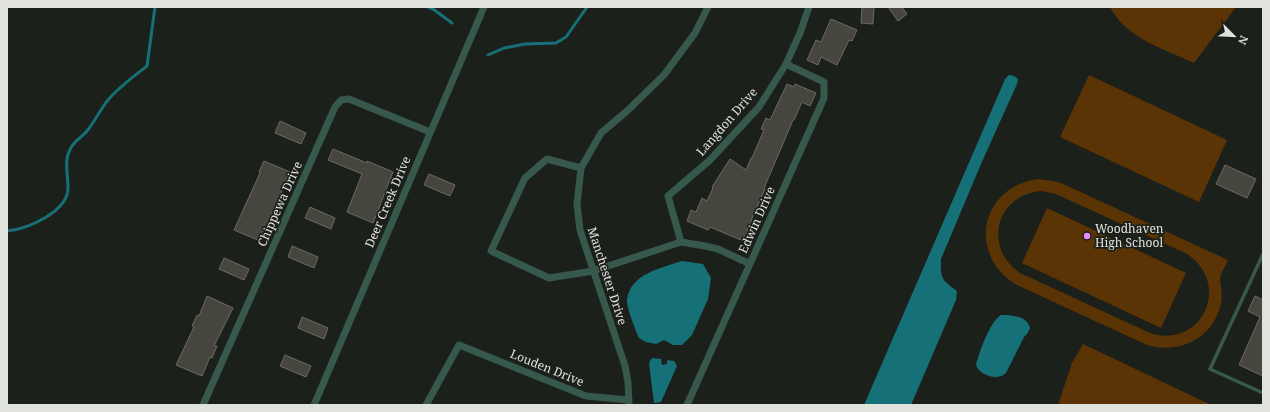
<svg xmlns="http://www.w3.org/2000/svg" width="1270" height="412" font-family="'Noto Serif',serif">
  <style>
    .green { fill: #5a3405; fill-rule: evenodd }
    .water { fill: #167078 }
    .lines { fill: none; stroke-linecap: round; stroke-linejoin: round }
    .stream { stroke: #167078; stroke-width: 3 }
    .building { fill: #47463e; stroke: #6c6b63 }
    .service { stroke: #37594d; stroke-width: 3.5 }
    .minor { stroke: #37594d; stroke-width: 7 }
    .poi-dot { fill: #ea8dfd; stroke: #1c201a; stroke-width: 1.5 }
    .labels { text-anchor: middle; stroke-width: 3.5; stroke-linejoin: round; paint-order: stroke }
    .street-label { font-size: 12px; fill: #e0e2de; stroke: #1c201a }
    .poi-label { font-size: 12px; fill: #e0e2de; stroke: #1c201a; text-anchor: start }
  </style>
  <rect width="100%" height="100%" fill="#1c201a"/>
  <path class="green" d="M1110 7H1236L1194 63C1164 49 1126 38 1110 7Z
    M1089 75 1227 140 1199 202 1060 137Z
    M1037 179 1053 181 1061 183 1228 260C1226 265 1220 274 1220 280 1221 289 1223 297 1220 307 1211 340 1178 354 1147 345L1015 284C967 253 981 188 1037 179ZM1042 191 1056 194 1187 254C1231 283 1204 347 1152 334L1020 273C982 247 996 194 1042 191Z
    M1047 208 1186 273 1161 328 1022 263Z
    M1083 344 1209 404 1210 405H1058L1072 363Z"/>
  <path class="water" d="M1009 75 1014 76 1018 79 1017 84 981 164 941 259C940 280 943 280 957 291L956 300 911 405H864L1003 84 1005 79Z
    M682 261 703 264 711 278 708 299 692 335 682 345H673L664 340 656 344 646 342 639 338C636 331 626 306 627 300 630 274 661 268 682 261Z
    M1001 315C1012 315 1027 316 1030 328L1027 334 1024 337 1006 373C998 381 980 376 976 365 979 353 990 321 1001 315Z
    M652 358 661 359 662 365 667 364V360L674 361 677 366 661 402 654 403 649 363Z"/>
  <g class="lines">
    <path class="stream" d="M428 7 433 9 452 23
      M488 55 504 48 525 44 556 43 566 37 587 7
      M7 231C27 229 68 212 68 188 68 173 63 160 72 146 76 140 83 136 87 131 95 121 100 110 108 100 119 87 134 76 147 66L155 7"/>
  </g>
  <path class="building" d="M862 7H874L873 24 861 23Z
    M888 7H902L907 14 898 21Z
    M831 19 857 30 852 41 849 40 837 65 821 57 818 65 807 60 816 40 821 42Z
    M787 84 794 87 795 84 816 93 810 106 802 102 794 120H793L773 167 764 188 765 189 747 230 753 232 748 243 710 227 708 230 687 221 691 210 696 212 702 198 707 201 713 188 712 187 730 159 746 170 751 158H752L764 130 761 129 766 118 770 120Z
    M280 121 306 133 301 144 275 133Z
    M333 149 367 163V161L393 172 373 223 347 212 362 174 328 160Z
    M264 161 290 172 281 191H282L260 241 234 230 260 173 259 172Z
    M1225 165 1256 179 1247 198 1216 184Z
    M429 174 455 185 450 196 424 185Z
    M310 207 335 218 331 229 305 218Z
    M292 246 318 257 314 268 288 257Z
    M224 258 249 269 244 280 219 269Z
    M207 296 233 308 214 346H217L212 358 210 357 202 376 176 365 194 327 192 326 197 315 199 316Z
    M1255 296 1263 300V376L1239 365 1260 317 1248 311Z
    M302 317 328 328 324 339 298 328Z
    M285 355 311 366 306 377 280 366Z"/>
  <g class="lines">
    <path class="service" d="M1263 254 1210 369 1263 393"/>
    <path class="minor" d="M581 168 547 159 525 178 491 251 549 278 593 271 681 242 705 246 718 249 750 264
      M681 242 668 196 710 160 759 107 786 64 800 33 809 7
      M203 405 335 107 341 100 349 99 430 132
      M314 405 484 7
      M426 405 459 345 586 396 629 400
      M629 405 628 382 625 366 580 230 577 204 581 168 601 133 627 111 664 75 695 33 708 7
      M687 405 824 98V82L786 64"/>
  </g>
  <circle class="poi-dot" cx="1087" cy="236" r="4"/>
  <g class="labels">
    <g class="street-label">
      <text transform="translate(727 122) rotate(-49)" y="4">Langdon Drive</text>
      <text transform="translate(388 202) rotate(-67)" y="4">Deer Creek Drive</text>
      <text transform="translate(280 204) rotate(-66)" y="4">Chippewa Drive</text>
      <text transform="translate(757 220) rotate(-66)" y="4">Edwin Drive</text>
      <text transform="translate(607 276) rotate(72)" y="4">Manchester Drive</text>
      <text transform="translate(547 368) rotate(22)" y="4">Louden Drive</text>
    </g>
    <g class="poi-label">
      <text x="1095" y="233">Woodhaven<tspan x="1095" dy="14">High School</tspan></text>
    </g>
  </g>
  <rect width="1270" height="412" fill="none" stroke="#e0e2de" stroke-width="16"/>
  <g transform="translate(1234 36) rotate(114)" stroke="#1c201a" stroke-width="3" paint-order="stroke">
  <path d="M0-3L7 15L0 10L-7 15Z" fill="#e0e2de"/>
  <text y="-6" font-size="11" font-weight="bold" text-anchor="middle" fill="#e0e2de">N</text>
  </g>
</svg>
